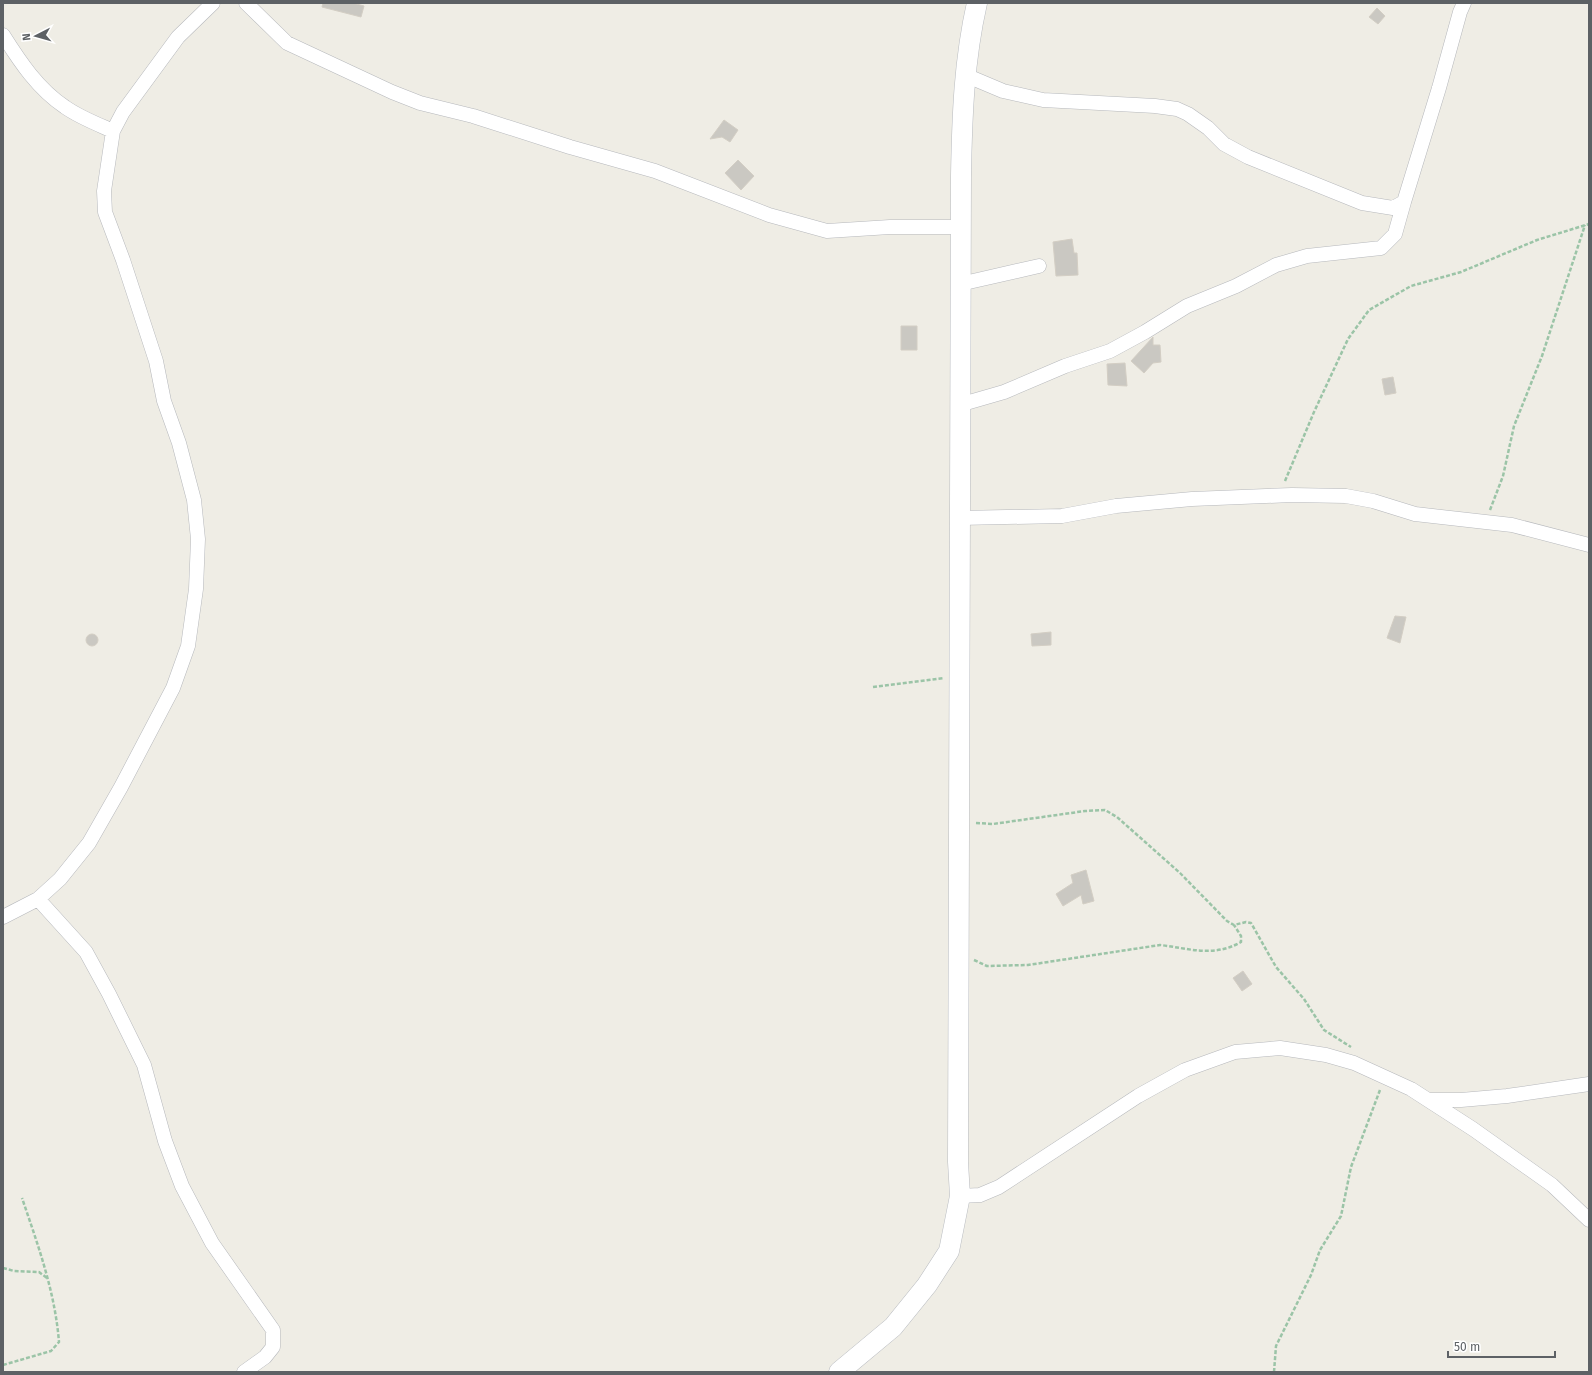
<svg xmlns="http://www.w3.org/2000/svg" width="1592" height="1375" font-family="'Fira Sans',sans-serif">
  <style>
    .building { fill: #cac8c2; stroke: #d3cec4 }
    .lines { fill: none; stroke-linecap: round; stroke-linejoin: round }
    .street-casing { stroke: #b6b8bc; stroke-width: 15 }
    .secondary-casing { stroke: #b7babf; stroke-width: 21 }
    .path { stroke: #9bc4a7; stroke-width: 2.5; stroke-dasharray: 4 2; stroke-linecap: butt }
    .street { stroke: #fff; stroke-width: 14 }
    .secondary { stroke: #fff; stroke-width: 20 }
  </style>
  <rect width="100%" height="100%" fill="#efede5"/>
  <path class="building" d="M323 3H353L364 6 361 17 322 7Z
    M1377 8 1385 16 1378 24 1369 17Z
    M724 120 738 130 730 142 722 137 710 139Z
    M738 160 754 176 741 190 725 173Z
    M1072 239 1074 253H1077L1078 275 1056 276 1053 242Z
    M901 326H917V350H901Z
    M1153 337V345H1160L1161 362 1153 363 1144 373 1131 361Z
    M1125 363 1127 386 1108 385 1107 364Z
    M1393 377 1396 393 1385 395 1382 379Z
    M1395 616 1406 617 1400 643 1387 638Z
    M1051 632V645L1032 646 1031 634Z
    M86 640a6 6 0 1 1 12 0a6 6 0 1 1-12 0Z
    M1086 870 1094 901 1083 904 1081 895 1063 906 1056 894 1073 883 1071 875Z
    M1243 971 1252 984 1242 991 1233 978Z"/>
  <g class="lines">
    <g class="street-casing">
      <path id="street" d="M246 3 287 43 392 92 420 103 473 116 570 147 655 171 769 215 827 231 890 227H961
        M3 35C20 62 38 89 65 107 79 117 97 124 113 131
        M965 75 1003 91 1043 100 1155 106 1177 109 1188 114 1208 128 1224 144 1248 157 1362 203 1393 208 1404 202 1439 88 1460 12 1464 3
        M960 284 1039 266
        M959 405 1004 392 1065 366 1110 351 1145 332 1187 306 1236 286 1276 265 1307 256 1381 248 1395 234 1404 202
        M959 518 1062 516 1116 506 1192 499 1292 495 1346 496 1373 501 1415 514 1512 525 1589 545
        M38 899 86 952 109 994 144 1065 165 1141 182 1186 212 1243 273 1330V1347L265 1357 244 1372
        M3 917 38 899 60 879 89 843 121 787 173 688 188 646 196 589 198 539 194 500 179 443 164 401 156 361 123 260 105 212 104 191 113 131 123 112 178 37 213 3
        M1429 1100H1461L1507 1096 1589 1084
        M960 1196 980 1195 999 1187 1138 1096 1185 1070 1235 1052 1280 1048 1326 1055 1354 1063 1411 1089 1473 1129 1552 1185 1589 1220"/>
    </g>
    <g class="secondary-casing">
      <path id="secondary" d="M839 1372 893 1327 927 1285 949 1251 960 1196 958 1162 961 176C962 117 964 60 977 3"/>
    </g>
    <path class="path" d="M1285 481 1314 412 1348 339 1369 310 1411 286 1461 272 1537 240 1589 224
      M1490 510 1503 476 1514 426 1542 356 1585 225
      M873 687 944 678
      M976 823 993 824 1085 811 1105 810 1117 817 1180 873 1227 921 1234 925 1246 922 1251 923 1276 967 1304 999 1324 1030 1351 1047
      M974 960 987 966 1028 965 1160 945C1188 948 1213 958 1241 942V936L1234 925
      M3 1268 14 1271 39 1272 47 1278
      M3 1365 51 1351 59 1342C55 1292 38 1245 22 1198
      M1274 1372 1276 1346 1311 1275 1320 1250 1341 1216 1351 1167 1380 1090"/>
    <use href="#street" class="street"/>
    <use href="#secondary" class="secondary"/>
  </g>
  <rect width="1592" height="1375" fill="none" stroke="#5d6165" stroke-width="8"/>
  <g transform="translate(36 36) rotate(264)" stroke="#ffffff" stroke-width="3" paint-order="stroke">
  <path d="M0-3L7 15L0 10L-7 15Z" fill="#5d6165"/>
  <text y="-6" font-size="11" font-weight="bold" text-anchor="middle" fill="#5d6165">N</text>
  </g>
  <path d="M1448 1351v6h107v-6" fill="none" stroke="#5d6165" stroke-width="2"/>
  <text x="1454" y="1351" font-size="12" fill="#5d6165" stroke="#ffffff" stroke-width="3" paint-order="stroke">50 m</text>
</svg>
